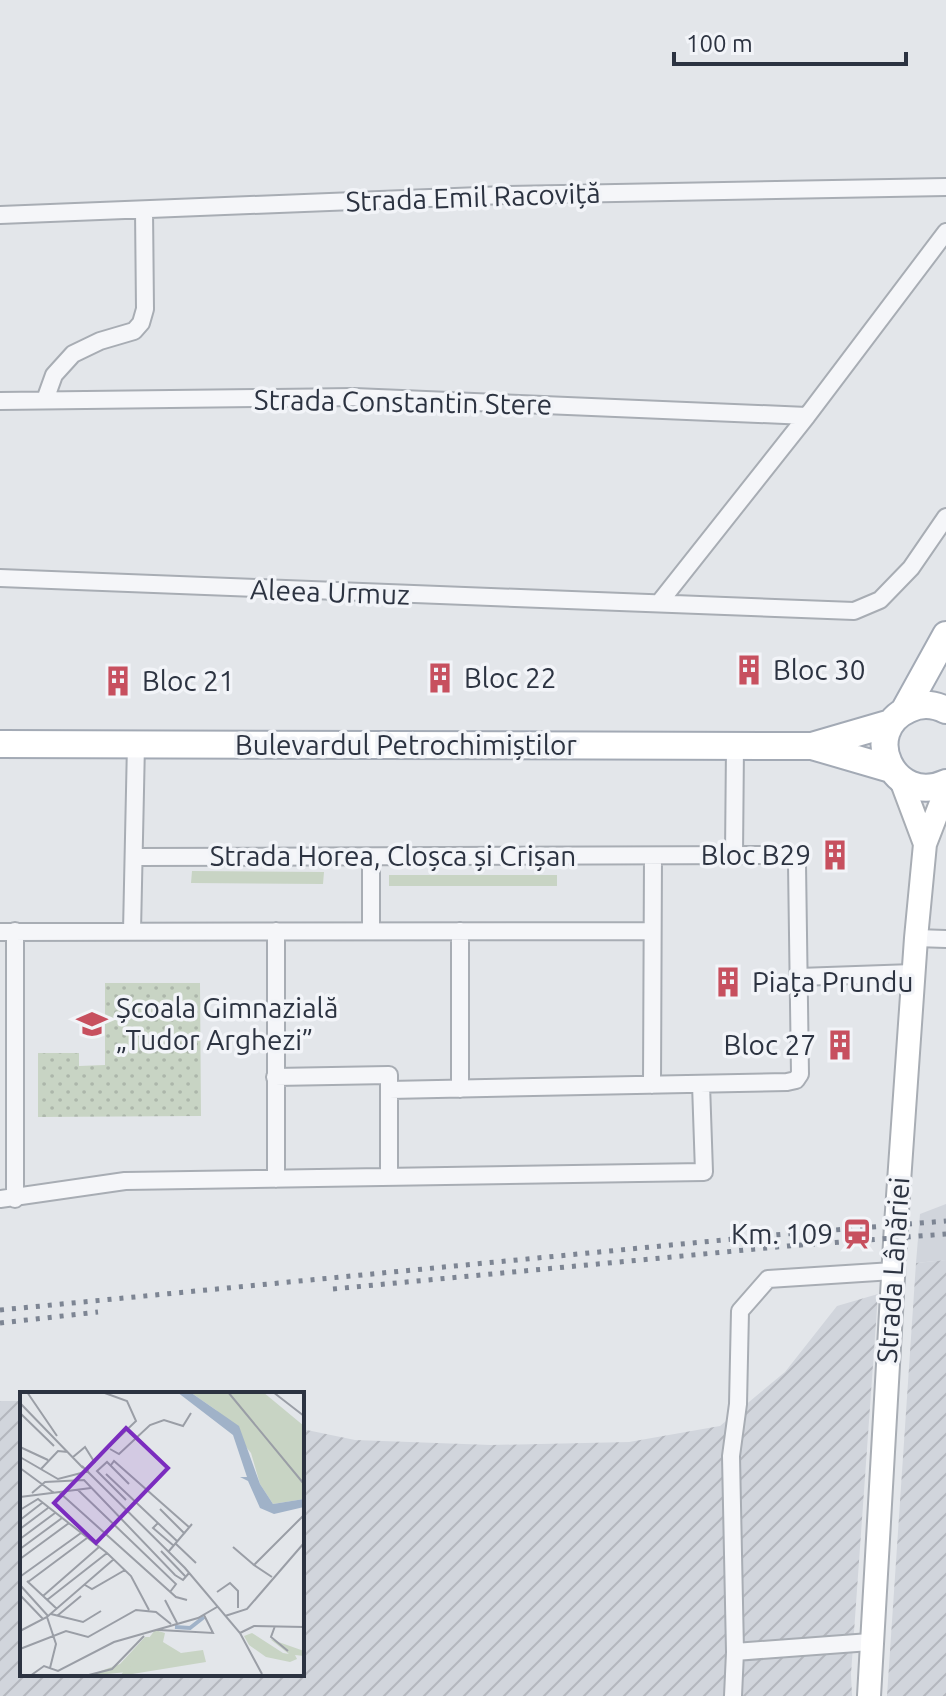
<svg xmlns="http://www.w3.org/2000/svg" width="946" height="1696" font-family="Ubuntu,sans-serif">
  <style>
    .built { fill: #d1d5dc }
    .industrial { fill: url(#industrial-furrows) }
    .green { fill: #c8d4c4 }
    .park { fill: url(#park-dots) }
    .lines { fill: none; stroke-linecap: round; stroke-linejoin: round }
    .street-casing { stroke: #a8adb4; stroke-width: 20 }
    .secondary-casing { stroke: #a8adb4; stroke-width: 26 }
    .primary-casing { stroke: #a3aab5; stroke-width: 30 }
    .street { stroke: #f5f6f9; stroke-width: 16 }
    .secondary { stroke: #fff; stroke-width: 22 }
    .primary { stroke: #fff; stroke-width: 26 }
    .rail { stroke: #7d8593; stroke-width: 5; stroke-dasharray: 4 8; stroke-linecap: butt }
    .labels { text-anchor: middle; stroke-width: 7; stroke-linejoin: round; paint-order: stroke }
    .street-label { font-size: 28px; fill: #2c3341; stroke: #f2f4f8 }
    .poi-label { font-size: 28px; fill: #2c3341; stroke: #f2f4f8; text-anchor: start }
    .inset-river { fill: none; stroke: #a0b2c8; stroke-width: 4 }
    .inset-road { fill: none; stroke: #9a9ea6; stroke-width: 2 }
    .view { fill: #7b2cbf; fill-opacity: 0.15; stroke: #7b2cbf; stroke-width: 4 }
    .inset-edge { fill: none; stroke: #2c3341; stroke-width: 4 }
  </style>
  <defs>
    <pattern id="industrial-furrows" width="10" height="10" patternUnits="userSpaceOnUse" patternTransform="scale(2)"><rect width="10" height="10" fill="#d1d5dc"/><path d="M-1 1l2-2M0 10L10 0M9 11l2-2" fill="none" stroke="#b4b7be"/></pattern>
    <pattern id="park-dots" width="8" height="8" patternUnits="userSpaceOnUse" patternTransform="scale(2)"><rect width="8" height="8" fill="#c8d4c4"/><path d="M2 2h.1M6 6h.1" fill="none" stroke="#acb6aa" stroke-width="1.8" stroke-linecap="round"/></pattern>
  </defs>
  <rect width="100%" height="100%" fill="#e3e6ea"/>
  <path class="built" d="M946 1204V1260L916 1263 920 1214Z"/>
  <path class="industrial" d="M946 1260V1696H887L916 1263Z
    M878 1294 851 1674 852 1696H0V1401H22V1674H302V1429L355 1440 491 1445 629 1442 720 1426 785 1372 837 1306Z"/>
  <path class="green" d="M192 871 324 872 323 884 191 883Z
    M389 875H557V886H389Z"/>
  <path class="park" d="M105 983H200L201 1116 38 1117V1053H79V1066L105 1065Z"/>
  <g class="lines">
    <g class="street-casing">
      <path id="street" d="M0 215 505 195 946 187
        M45 400 54 375 73 354 100 341 134 331 141 323 145 309 144 210
        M0 401 354 397 807 416
        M0 578 854 611 880 600 911 568 946 517
        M659 603 807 416 946 232
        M734 855 735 746
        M134 857 789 855 794 857 797 864 800 1074 796 1080 787 1082 389 1090
        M132 931 136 744
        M371 931V857
        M460 931V1089
        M0 932 652 931
        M916 938 946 939
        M799 977 913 973
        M275 1077 389 1075V1177
        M652 1085 653 856
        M276 1179V931
        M0 1199 125 1181 704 1172 701 1084
        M15 1199V931
        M735 1652 870 1642
        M733 1696 735 1652 731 1456 738 1404 740 1311 768 1279 893 1271"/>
    </g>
    <g class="secondary-casing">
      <path id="secondary" d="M901 780 925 844
        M869 1696 896 1225 916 938 925 844 946 790"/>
    </g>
    <g class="primary-casing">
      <path id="primary" d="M946 710C934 704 921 703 909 709 859 731 893 807 946 783
        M904 711 946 635
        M0 744 812 746 891 769
        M812 746 891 723"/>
    </g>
    <use href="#street" class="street"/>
    <use href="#secondary" class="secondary"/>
    <use href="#primary" class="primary"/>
    <path class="rail" d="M333 1289 788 1246 946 1234
      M0 1310 785 1234 946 1221
      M0 1323 98 1312"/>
  </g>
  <defs>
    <g id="building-bare" transform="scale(2.4)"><path d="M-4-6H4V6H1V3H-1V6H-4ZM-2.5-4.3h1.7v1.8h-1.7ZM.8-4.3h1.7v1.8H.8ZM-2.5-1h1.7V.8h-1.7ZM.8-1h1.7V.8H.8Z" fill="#c7505f" stroke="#f2f4f8" stroke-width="2.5" paint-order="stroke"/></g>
    <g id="school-bare" transform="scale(2.4)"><path d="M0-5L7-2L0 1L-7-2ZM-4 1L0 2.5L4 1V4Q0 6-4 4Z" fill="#c7505f" stroke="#f2f4f8" stroke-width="2.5" paint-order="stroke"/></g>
    <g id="station-bare" transform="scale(2.4)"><path d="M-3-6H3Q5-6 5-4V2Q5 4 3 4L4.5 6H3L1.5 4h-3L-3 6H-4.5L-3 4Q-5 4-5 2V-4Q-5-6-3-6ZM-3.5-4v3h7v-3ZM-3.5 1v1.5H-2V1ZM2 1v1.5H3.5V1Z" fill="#c7505f" stroke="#f2f4f8" stroke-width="2.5" paint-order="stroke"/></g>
  </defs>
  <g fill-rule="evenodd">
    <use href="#building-bare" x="749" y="670"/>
    <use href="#building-bare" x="440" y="678"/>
    <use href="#building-bare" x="118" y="681"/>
    <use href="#building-bare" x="835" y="855"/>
    <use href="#building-bare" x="728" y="982"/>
    <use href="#school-bare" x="92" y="1024"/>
    <use href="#building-bare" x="840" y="1045"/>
    <use href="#station-bare" x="857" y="1234"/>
  </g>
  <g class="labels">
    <g class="street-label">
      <text transform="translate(473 197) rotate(-2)" y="10">Strada Emil Racoviță</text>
      <text transform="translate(403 402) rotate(1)" y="10">Strada Constantin Stere</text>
      <text transform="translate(330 592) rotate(2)" y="10">Aleea Urmuz</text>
      <text x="406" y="755">Bulevardul Petrochimiștilor</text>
      <text x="393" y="866">Strada Horea, Cloșca și Crișan</text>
      <text transform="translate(893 1270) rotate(-86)" y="10">Strada Lânăriei</text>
    </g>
    <g class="poi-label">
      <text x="773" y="680">Bloc 30</text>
      <text x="464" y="688">Bloc 22</text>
      <text x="142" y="691">Bloc 21</text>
      <text x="811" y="865" text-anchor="end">Bloc B29</text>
      <text x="752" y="992">Piața Prundu</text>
      <text x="116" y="1018">Școala Gimnazială<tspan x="116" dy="32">„Tudor Arghezi”</tspan></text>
      <text x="816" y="1055" text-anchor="end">Bloc 27</text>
      <text x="833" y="1244" text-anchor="end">Km. 109</text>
    </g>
  </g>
  <g transform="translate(20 1392)">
    <rect width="284" height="284" fill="#e3e6ea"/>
    <path d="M170 0H243L284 34V107L253 112 240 92 231 61 196 18ZM135 238 145 241 143 250 161 261 183 258 186 270 100 284Z" fill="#c8d4c4"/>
    <path d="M125 245H130L107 280 67 284 100 272Z" fill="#c8d4c4"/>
    <path d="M232 241 263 261 269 262 250 247 284 259V264L275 263 277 267 270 270 246 265 229 253 224 244Z" fill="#c8d4c4"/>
    <path d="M157 0H170L219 34 240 92 253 112 284 107V115L254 122 240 116 228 89 220 85H227L213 43Z" fill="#a0b2c8"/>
    <path class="inset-river" d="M155 235 170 236 184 225"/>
    <path class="inset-road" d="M7 0 37 44M208 0 284 92M253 0 284 24M0 11 63 76M0 21 34 54M0 55 28 68M90 57 99 62 130 33 144 28 163 34 171 21M0 65 38 87 69 79M53 65 65 55 75 71M91 73 94 69 170 136M62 74 165 176 220 241 242 282M0 76 34 101M67 76 116 29 107 9 82 0M21 77 38 59 48 60M86 82 158 150M58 98 156 192 150 200M12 101 25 90 64 88 155 183 163 188 169 181M40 101 156 205 167 208M0 105 71 96M106 108 77 79 87 70 109 92M140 117 165 142M0 118 18 107 87 161 111 184 129 218M0 128 22 111M138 131 133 136 154 154M0 137 28 116M0 147 35 121M156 152 176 171M213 155 234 173M0 157 42 126M141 159 165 184M149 159 172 132M0 167 49 131M1 184 61 141M252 185 234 173 284 123M7 189 37 217M8 190 67 146M0 193 28 224M65 193 72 197 105 178M197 200 210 191 218 199V216M0 203 23 227M23 204 79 155M27 208 87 161M145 208 157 231M31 222 63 230 81 219M37 224 61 204M205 224 227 217 284 151M27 225 36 252 30 276M255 234 251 245 268 259M139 238 193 241 184 223M0 239 27 225 94 167M220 241 234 234 284 235M0 257 46 239 68 245 116 218 136 220 151 232M10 284 24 274 38 279 94 250 178 226 197 215M65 284 92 277 124 244"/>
    <path class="view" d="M106 36 148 76 76 151 34 111Z"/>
    <rect width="284" height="284" class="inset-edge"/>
  </g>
  <path d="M674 52v12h232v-12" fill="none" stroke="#2c3341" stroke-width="4"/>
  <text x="686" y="52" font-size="24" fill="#2c3341" stroke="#f2f4f8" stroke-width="6" paint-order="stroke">100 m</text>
</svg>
